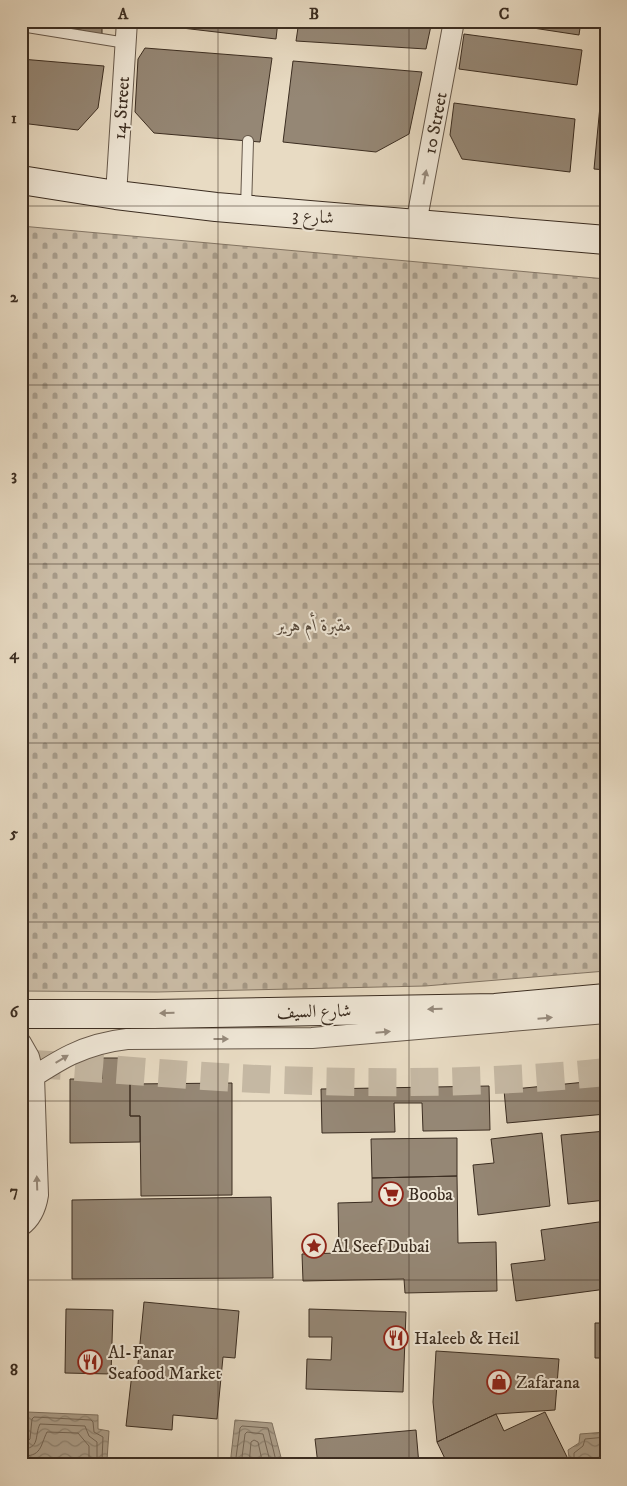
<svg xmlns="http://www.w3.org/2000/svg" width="627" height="1486" font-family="'IM FELL DW Pica',Amiri,serif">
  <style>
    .cemetery { fill: url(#cemetery-stones); stroke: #837564 }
    .water { fill: url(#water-waves); stroke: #7f7261 }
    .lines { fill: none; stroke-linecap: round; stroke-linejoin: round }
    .shore { stroke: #746656; stroke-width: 1 }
    .building { fill: #958775; stroke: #3b2d21 }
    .secondary-tunnel { stroke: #c5b8a3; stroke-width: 28; stroke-dasharray: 28 14; stroke-linecap: butt }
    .lane-casing { stroke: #66584a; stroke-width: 12 }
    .street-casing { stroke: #66584a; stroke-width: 22 }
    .secondary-casing { stroke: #3b2d21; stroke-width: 30 }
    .lane { stroke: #f0e8d8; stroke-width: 10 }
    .street { stroke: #f0e8d8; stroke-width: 20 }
    .secondary { stroke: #f0e8d8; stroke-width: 28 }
    .oneway { fill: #968a7c }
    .grid { fill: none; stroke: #3b2d21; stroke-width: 1; stroke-opacity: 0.55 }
    .labels { text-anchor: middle; stroke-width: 4; stroke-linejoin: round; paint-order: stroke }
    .street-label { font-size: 18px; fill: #3b2d21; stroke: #f0e8d8 }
    .park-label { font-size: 18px; font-style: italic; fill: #584a3c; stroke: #f0e8d8 }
    .poi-label { font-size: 18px; fill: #3b2d21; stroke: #f0e8d8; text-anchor: start }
    .neatline { fill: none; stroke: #3b2d21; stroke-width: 2 }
    .grid-label { font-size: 16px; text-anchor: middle; font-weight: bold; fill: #3b2d21 }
  </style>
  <defs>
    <pattern id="cemetery-stones" width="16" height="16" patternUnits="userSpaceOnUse" patternTransform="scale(1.25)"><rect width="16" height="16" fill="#cbbda7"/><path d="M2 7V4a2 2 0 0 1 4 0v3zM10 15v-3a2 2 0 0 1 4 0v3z" fill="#a69a88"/></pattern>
    <pattern id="water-waves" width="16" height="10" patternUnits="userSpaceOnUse" patternTransform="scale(1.25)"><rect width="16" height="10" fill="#ada08c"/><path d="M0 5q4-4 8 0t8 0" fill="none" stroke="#8e8372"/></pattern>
  </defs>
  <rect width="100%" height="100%" fill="#e8dbc3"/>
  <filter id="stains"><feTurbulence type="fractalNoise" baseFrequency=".004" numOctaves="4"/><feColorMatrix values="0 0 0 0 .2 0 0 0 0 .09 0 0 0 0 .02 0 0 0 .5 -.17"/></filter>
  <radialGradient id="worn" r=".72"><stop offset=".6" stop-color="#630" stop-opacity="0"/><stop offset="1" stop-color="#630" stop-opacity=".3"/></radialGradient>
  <path class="cemetery" d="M21 226 606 279V971L425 986 157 992 21 991Z"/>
  <path class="water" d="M27 1412 98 1415V1429L109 1431 107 1460 159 1465H21V1438H26Z
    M235 1420 272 1423 283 1465H230Z
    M606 1432V1465H570L568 1450 579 1443 580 1434Z"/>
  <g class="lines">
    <path class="shore" d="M21 1443 27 1442 30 1439 32 1419 34 1417 91 1420 93 1422 94 1432 103 1437 102 1460 105 1465
      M21 1449C41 1449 34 1436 40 1424L85 1426 89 1436 97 1442V1465
      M21 1456C42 1457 40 1446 47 1432L78 1433 89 1446V1465
      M235 1465 240 1428 242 1426 268 1428 277 1465
      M241 1465 245 1434 247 1432 263 1434 271 1465
      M249 1465 251 1442 254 1440 258 1442 263 1465
      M574 1465V1453L583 1446 585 1439 606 1437"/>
  </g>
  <path class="building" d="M40 21H102V35Z
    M139 21H278L276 39 139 23Z
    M299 21H432L426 49 296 41Z
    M487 21H581L579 35Z
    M464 34 582 50 577 85 459 69Z
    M606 43V170L594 169Z
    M145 48 272 58 260 142 154 133 135 112 138 59Z
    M21 59 104 66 98 108 78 130 21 123Z
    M293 61 422 72 409 134 376 152 283 142Z
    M454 103 575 119 570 172 462 159 450 135Z
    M102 1058H130V1116H140V1142L70 1143V1079H102Z
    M606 1080V1114L507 1123 504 1090Z
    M232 1083V1195L141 1196 140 1116H130V1084Z
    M489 1086 490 1130 423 1131 422 1103H394L395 1132 322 1133 321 1089Z
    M606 1131V1200L568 1204 561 1135Z
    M542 1133 550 1206 478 1215 473 1165 494 1163 491 1139Z
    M457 1138V1176L372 1178 371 1139Z
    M457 1176 458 1243 496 1242 497 1291 405 1293 404 1279 303 1281 302 1254 339 1253 338 1203 372 1202V1178Z
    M271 1197 273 1278 72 1279V1200Z
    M606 1221V1289L516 1301 511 1264 545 1260 541 1230Z
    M144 1302 239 1311 235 1358 223 1357 217 1419 173 1415 172 1430 126 1426 132 1373 137 1374Z
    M66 1309 113 1310 111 1374 65 1373Z
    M309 1309 406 1312 403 1392 306 1389 307 1359 331 1360 332 1337H309Z
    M595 1323H606V1358H595Z
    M436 1351 559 1359 555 1410 496 1414 437 1442 433 1402Z
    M545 1412 569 1461 560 1465H448L437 1442 496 1414 504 1431Z
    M416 1430 419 1465H318L315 1439Z"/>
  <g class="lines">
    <path class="secondary-tunnel" d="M33 1064C116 1069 198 1077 281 1080 389 1084 498 1083 606 1072"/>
    <g class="lane-casing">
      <path id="lane" d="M21 26 126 43
        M246 208 248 141"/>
    </g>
    <g class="street-casing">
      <path id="street" d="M116 195 127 21
        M416 224 454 21
        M21 1043 29 1057 34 1076 38 1195C36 1208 32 1218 21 1226
        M21 1085C57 1061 82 1044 127 1039L312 1038 606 1013"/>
    </g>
    <g class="secondary-casing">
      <path id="secondary" d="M21 180 116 195 216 207 606 240
        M21 1014H154L495 1008 606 998"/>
    </g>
    <use href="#lane" class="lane"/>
    <use href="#street" class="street"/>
    <use href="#secondary" class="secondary"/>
  </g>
  <defs><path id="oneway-solid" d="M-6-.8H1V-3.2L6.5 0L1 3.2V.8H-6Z" transform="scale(1.25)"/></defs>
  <g class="oneway">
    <use href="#oneway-solid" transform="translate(425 177) rotate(-79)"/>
    <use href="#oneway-solid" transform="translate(435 1009) rotate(179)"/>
    <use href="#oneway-solid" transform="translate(167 1013) rotate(179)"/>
    <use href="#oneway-solid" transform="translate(545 1018) rotate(-5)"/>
    <use href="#oneway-solid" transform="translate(383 1032) rotate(-5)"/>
    <use href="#oneway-solid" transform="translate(221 1039)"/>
    <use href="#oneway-solid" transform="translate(62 1059) rotate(-31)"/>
    <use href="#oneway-solid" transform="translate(37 1183) rotate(-92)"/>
  </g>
  <path class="grid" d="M218 21V1465M409 21V1465M21 206H606M21 385H606M21 564H606M21 743H606M21 922H606M21 1101H606M21 1280H606"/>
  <defs>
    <g id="supermarket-ring" transform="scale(1.25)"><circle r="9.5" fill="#f0e8d8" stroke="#8f2418" stroke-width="1.5"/><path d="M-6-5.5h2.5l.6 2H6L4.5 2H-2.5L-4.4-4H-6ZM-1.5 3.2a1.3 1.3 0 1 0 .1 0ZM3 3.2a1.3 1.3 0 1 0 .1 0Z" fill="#8f2418"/></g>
    <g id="sight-ring" transform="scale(1.25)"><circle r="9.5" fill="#f0e8d8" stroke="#8f2418" stroke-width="1.5"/><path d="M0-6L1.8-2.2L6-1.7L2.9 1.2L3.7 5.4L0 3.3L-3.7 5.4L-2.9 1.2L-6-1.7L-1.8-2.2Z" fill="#8f2418"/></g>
    <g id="restaurant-ring" transform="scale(1.25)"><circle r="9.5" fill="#f0e8d8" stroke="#8f2418" stroke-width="1.5"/><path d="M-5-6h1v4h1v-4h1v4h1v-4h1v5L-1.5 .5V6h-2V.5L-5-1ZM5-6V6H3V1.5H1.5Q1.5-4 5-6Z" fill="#8f2418"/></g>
    <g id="shop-ring" transform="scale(1.25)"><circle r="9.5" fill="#f0e8d8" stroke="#8f2418" stroke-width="1.5"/><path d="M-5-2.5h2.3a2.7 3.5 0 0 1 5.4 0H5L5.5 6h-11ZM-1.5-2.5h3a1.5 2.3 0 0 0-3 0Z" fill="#8f2418"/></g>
  </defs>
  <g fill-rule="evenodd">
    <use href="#supermarket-ring" x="391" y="1194"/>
    <use href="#sight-ring" x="314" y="1246"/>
    <use href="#restaurant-ring" x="396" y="1338"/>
    <use href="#restaurant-ring" x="90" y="1362"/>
    <use href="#shop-ring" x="499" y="1382"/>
  </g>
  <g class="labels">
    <g class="street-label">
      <text transform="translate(121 108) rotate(-86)" y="6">14 Street</text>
      <text transform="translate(435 123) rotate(-79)" y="6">10 Street</text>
      <text transform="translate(313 216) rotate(5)" y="6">شارع 3</text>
      <text transform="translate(314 1011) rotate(-1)" y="6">شارع السيف</text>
    </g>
    <g class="park-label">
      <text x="314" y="631">مقبرة أم هرير</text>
    </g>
    <g class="poi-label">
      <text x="408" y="1200">Booba</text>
      <text x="332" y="1252">Al Seef Dubai</text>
      <text x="414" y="1344">Haleeb &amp; Heil</text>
      <text x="108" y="1358">Al-Fanar<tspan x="108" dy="21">Seafood Market</tspan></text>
      <text x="516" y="1388">Zafarana</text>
    </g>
  </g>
  <rect width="627" height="1486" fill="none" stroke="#e8dbc3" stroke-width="55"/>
  <rect x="28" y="28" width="572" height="1430" class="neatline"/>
  <g class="grid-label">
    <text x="123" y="19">A</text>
    <text x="314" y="19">B</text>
    <text x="504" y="19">C</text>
    <text x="14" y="123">1</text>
    <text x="14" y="302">2</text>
    <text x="14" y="480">3</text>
    <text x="14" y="659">4</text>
    <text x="14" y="838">5</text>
    <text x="14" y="1017">6</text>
    <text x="14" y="1196">7</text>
    <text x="14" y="1375">8</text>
  </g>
  <rect width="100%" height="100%" filter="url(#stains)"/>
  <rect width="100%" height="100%" fill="url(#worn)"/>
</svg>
